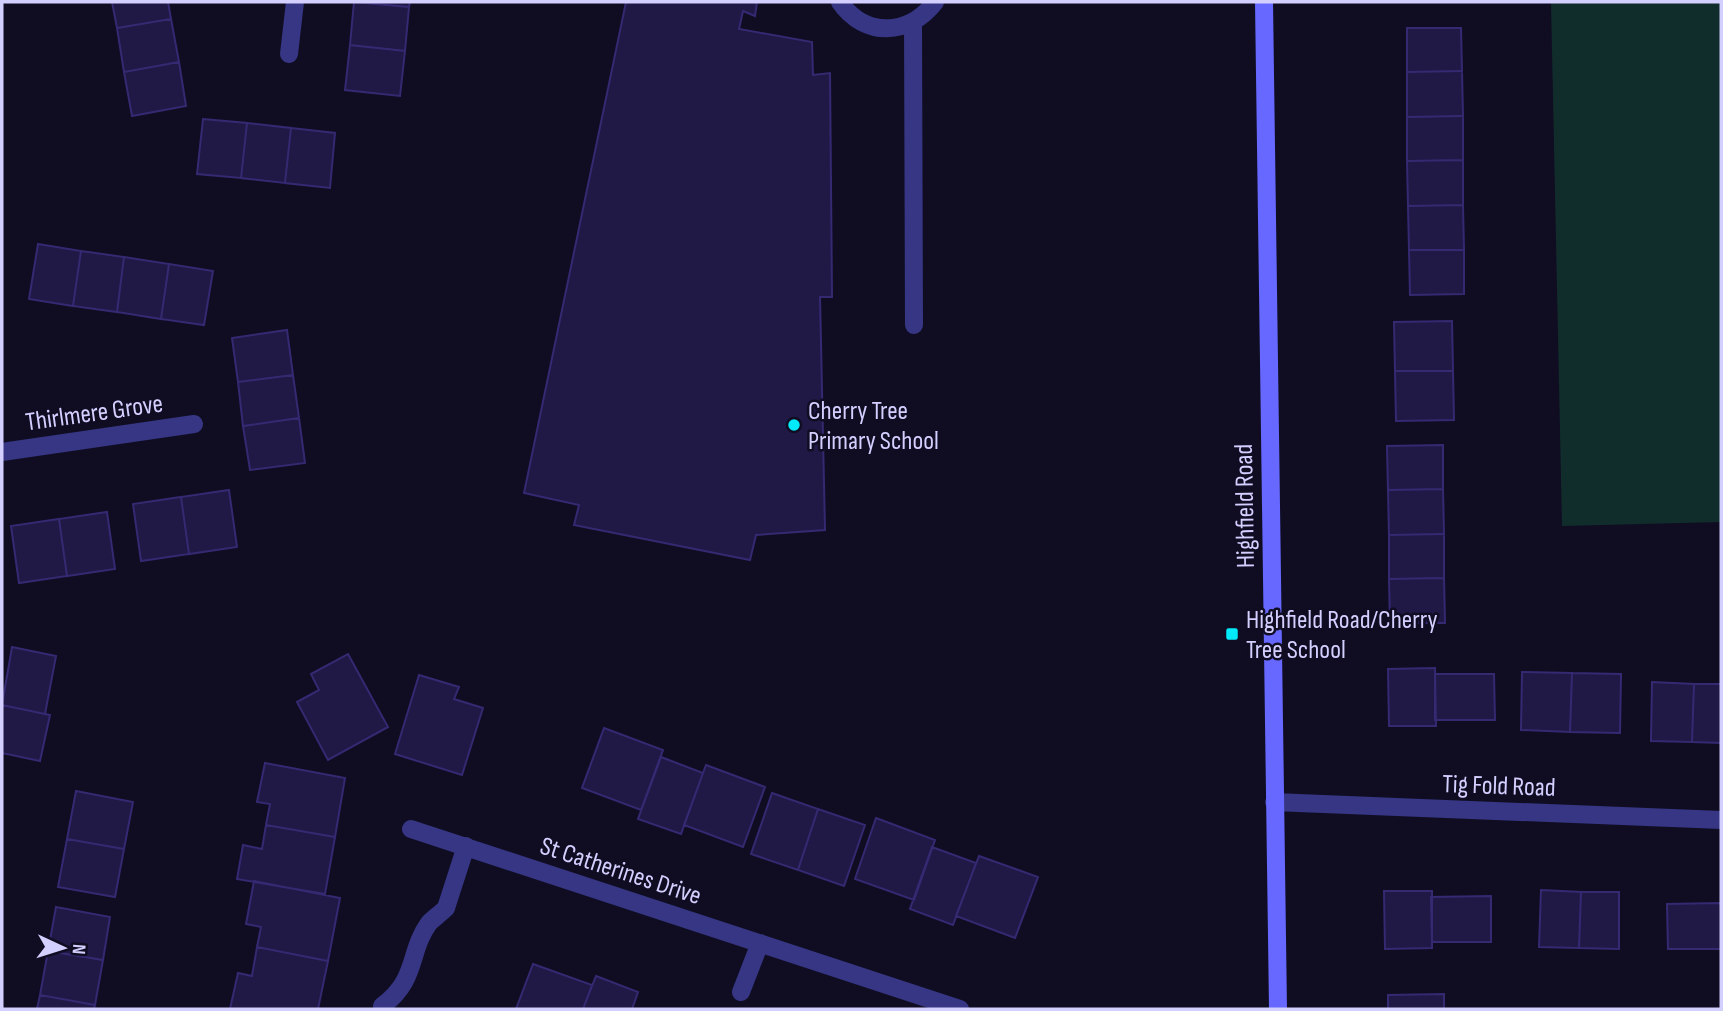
<svg xmlns="http://www.w3.org/2000/svg" width="1723" height="1011" font-family="'Sofia Sans Condensed',sans-serif">
  <style>
    .green { fill: #102d2b }
    .building { fill: #201845; stroke: #352972; stroke-width: 2 }
    .lines { fill: none; stroke-linecap: round; stroke-linejoin: round }
    .lane { stroke: #363684; stroke-width: 18 }
    .street { stroke: #363684; stroke-width: 18 }
    .secondary { stroke: #6668ff; stroke-width: 18 }
    .poi-dot { fill: #00eafa; stroke: #100d23; stroke-width: 2.5 }
    .labels { text-anchor: middle; stroke-width: 5; stroke-linejoin: round; paint-order: stroke }
    .poi-label { font-size: 26px; fill: #d3cfff; stroke: #100d23; text-anchor: start }
    .street-label { font-size: 26px; fill: #d3cfff; stroke: #100d23 }
  </style>
  <rect width="100%" height="100%" fill="#100d23"/>
  <path class="green" d="M1551 2H1721V522L1562 526Z"/>
  <path class="building" d="M112 2H168L171 19 117 28Z
    M354 2 409 7 405 51 350 45Z
    M357 2H410L409 7Z
    M626 2H757L755 16 743 11 739 29 812 42 813 75 830 73 832 297H820L825 530 756 535 750 560 574 525 579 505 524 493Z
    M171 19 179 62 124 72 117 28Z
    M1407 28H1461L1462 71 1407 72Z
    M350 45 405 51 400 96 345 90Z
    M179 62 186 106 132 116 124 72Z
    M1462 71 1463 116 1407 117V72Z
    M1463 116V160L1407 161V117Z
    M203 119 247 123 241 178 197 174Z
    M247 123 291 128 285 183 241 178Z
    M291 128 335 133 330 188 285 183Z
    M1463 160V205L1408 206 1407 161Z
    M1463 205 1464 250H1409L1408 206Z
    M38 244 81 251 73 306 29 299Z
    M1409 250H1464V294L1410 295Z
    M81 251 124 257 117 312 73 306Z
    M124 257 169 264 161 319 117 312Z
    M169 264 213 271 204 325 161 319Z
    M1452 321 1453 371H1395L1394 322Z
    M287 330 293 375 238 382 232 338Z
    M1395 371H1453L1454 420 1396 421Z
    M293 375 299 418 243 426 238 382Z
    M299 418 305 463 250 470 243 426Z
    M1443 445V489L1388 490 1387 446Z
    M1443 489 1444 534 1389 535 1388 490Z
    M229 490 237 547 189 554 181 497Z
    M181 497 189 554 141 561 133 504Z
    M107 512 115 569 67 576 59 519Z
    M59 519 67 576 19 583 11 526Z
    M1444 534V578L1389 579V535Z
    M1444 578 1445 623H1390L1389 579Z
    M12 647 56 656 45 714 2 705Z
    M348 654 388 727 328 760 297 702 319 690 311 674Z
    M1435 668 1436 726H1389L1388 669Z
    M1522 672 1572 673 1570 732 1521 730Z
    M1572 673 1621 674 1620 733 1570 732Z
    M1435 674H1494L1495 720H1435Z
    M419 675 459 687 454 699 483 708 462 775 395 754Z
    M1652 682 1694 684 1692 742 1651 741Z
    M1694 684H1721V743L1692 742Z
    M2 705 50 715 40 761 2 753Z
    M604 728 663 750 641 810 582 788Z
    M661 757 703 773 681 834 638 819Z
    M265 763 345 778 335 837 266 825 270 804 257 802Z
    M706 765 765 787 743 847 684 825Z
    M76 791 133 802 124 849 67 839Z
    M772 793 818 809 798 870 751 854Z
    M818 809 865 825 844 886 798 870Z
    M876 818 935 840 914 900 855 879Z
    M266 825 335 837 325 894 237 879 243 845 262 849Z
    M67 839 124 849 115 897 58 887Z
    M932 847 976 863 953 925 910 909Z
    M979 856 1038 877 1015 938 956 916Z
    M254 881 340 898 328 961 257 947 261 927 246 924Z
    M1541 890 1581 892 1579 948 1539 947Z
    M1384 891H1432V948L1385 949Z
    M1581 892H1619V949L1579 948Z
    M1491 896V942H1432L1431 897Z
    M1721 903V949H1668L1667 904Z
    M56 907 110 917 103 960 48 951Z
    M257 947 328 961 318 1009H230L238 973 252 976Z
    M48 951 103 960 95 1005 40 995Z
    M533 964 592 985 583 1009H516Z
    M596 976 638 992 632 1009H583Z
    M1444 994V1009H1388V995Z
    M40 995 95 1005 94 1009H37Z"/>
  <g class="lines">
    <path class="lane" d="M840 2C865 38 909 36 935 2
      M913 23 914 325
      M382 1006C418 980 408 952 429 923 434 918 441 913 446 908"/>
    <path class="street" d="M289 54 295 2
      M2 452 194 424
      M1274 802 1721 820
      M411 829 960 1009
      M446 908 466 846
      M741 992 760 943"/>
    <path class="secondary" d="M1264 2 1278 1009"/>
  </g>
  <g class="poi-dot">
    <circle cx="794" cy="425" r="7"/>
    <rect x="1225" y="627" width="14" height="14" rx="3.5"/>
  </g>
  <g class="labels">
    <g class="poi-label">
      <text x="808" y="419">Cherry Tree<tspan x="808" dy="30">Primary School</tspan></text>
      <text x="1246" y="628">Highfield Road/Cherry<tspan x="1246" dy="30">Tree School</tspan></text>
    </g>
    <g class="street-label">
      <text transform="translate(94 412) rotate(-8)" y="9">Thirlmere Grove</text>
      <text transform="translate(1244 506) rotate(-91)" y="9">Highfield Road</text>
      <text transform="translate(1499 785) rotate(2)" y="9">Tig Fold Road</text>
      <text transform="translate(621 870) rotate(18)" y="9">St Catherines Drive</text>
    </g>
  </g>
  <rect width="1723" height="1011" fill="none" stroke="#d3cfff" stroke-width="7"/>
  <g transform="translate(63 948) rotate(94)" stroke="#100d23" stroke-width="5" paint-order="stroke">
  <path d="M0-5L12 26L0 18L-12 26Z" fill="#d3cfff"/>
  <text y="-10" font-size="19" font-weight="bold" text-anchor="middle" fill="#d3cfff">N</text>
  </g>
</svg>
